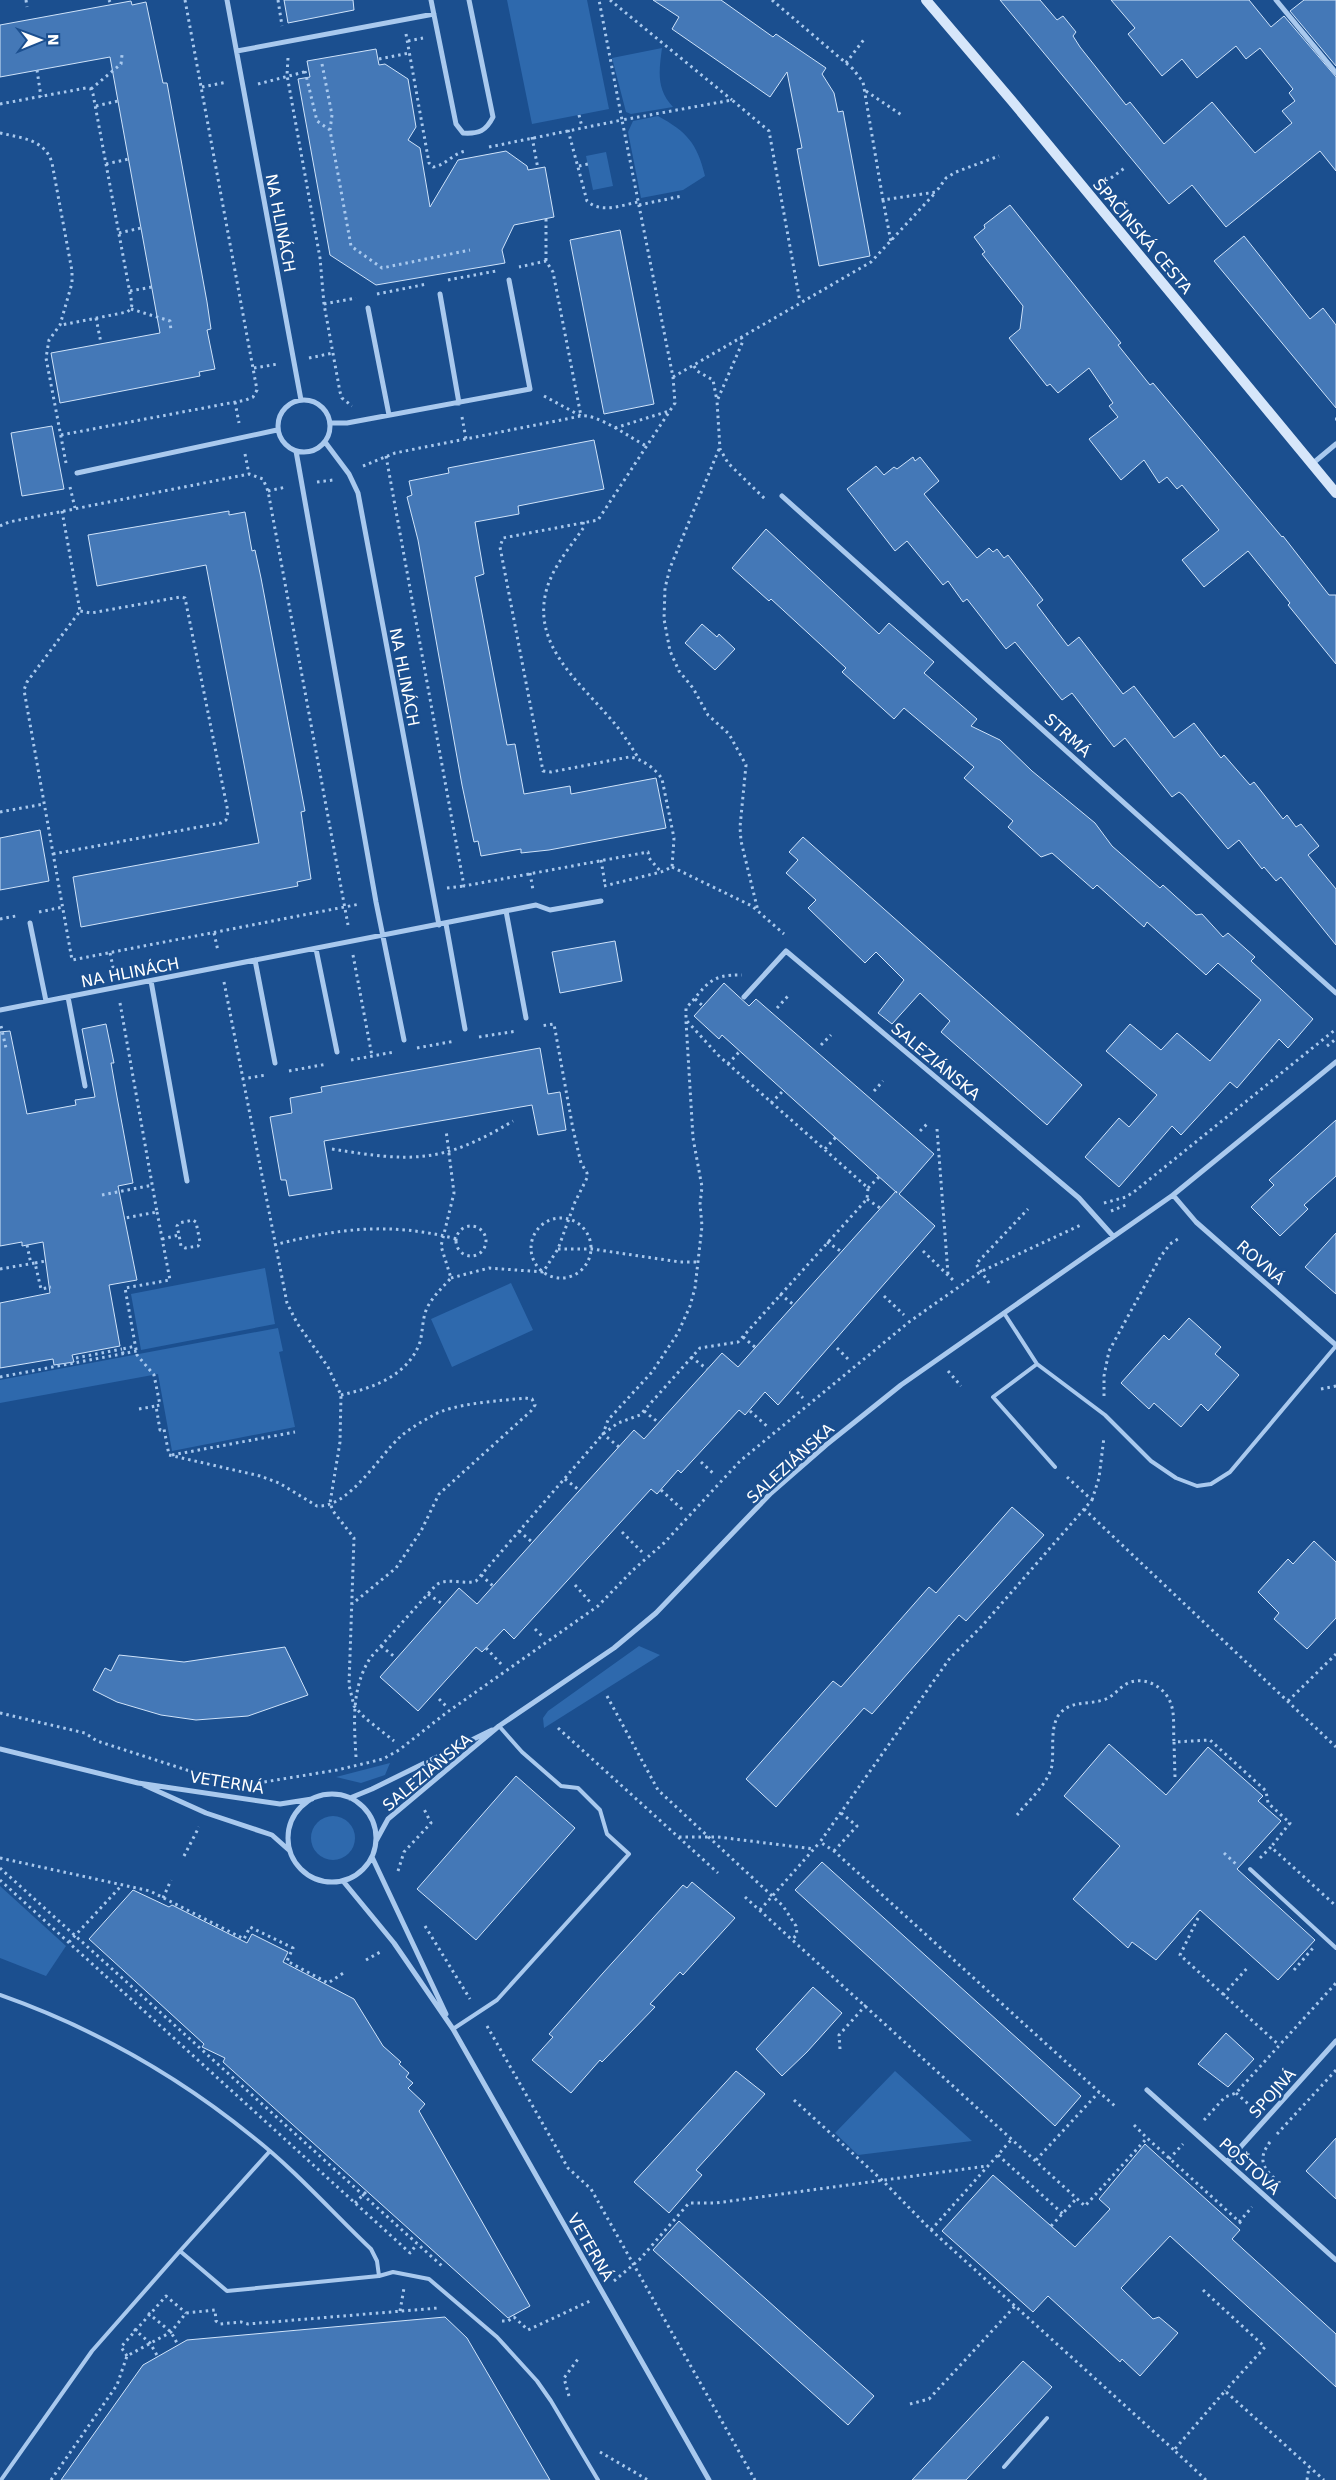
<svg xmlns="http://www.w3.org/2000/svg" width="1336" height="2480" font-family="'DejaVu Sans',sans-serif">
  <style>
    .green { fill: #2e69ad }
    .building { fill: #4478b7; stroke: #cfe3fa }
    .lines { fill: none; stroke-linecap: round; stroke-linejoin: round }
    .path { stroke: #a9c9ee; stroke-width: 3; stroke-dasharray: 2.5 4; stroke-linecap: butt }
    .lane { stroke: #a9c9ee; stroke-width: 4 }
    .street { stroke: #a9c9ee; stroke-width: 5 }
    .secondary { stroke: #d6e6fa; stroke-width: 10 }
    .labels { text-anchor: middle; stroke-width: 5; stroke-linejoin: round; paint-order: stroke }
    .street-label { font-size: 16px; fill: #fff; stroke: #1b4f8f }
  </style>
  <rect width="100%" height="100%" fill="#1b4f8f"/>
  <path class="green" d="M507 0H587L609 109 532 124Z
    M662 48C659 71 656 89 673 107L631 114 626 112 612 58Z
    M658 116C687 132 697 143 705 176L683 190 641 198 628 132 633 121Z
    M606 152 613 186 593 190 586 156Z
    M265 1268 275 1324 141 1350 131 1294Z
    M511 1283 533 1330 452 1367 431 1319Z
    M278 1328 283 1351 279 1352 295 1427 172 1451 158 1374 0 1403V1380Z
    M639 1646 660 1655 544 1728 543 1718 548 1711Z
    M390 1763 385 1775 361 1783 336 1777Z
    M311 1838a22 22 0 1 1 44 0a22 22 0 1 1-44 0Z
    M0 1886 66 1946 46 1976 0 1958Z
    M895 2071 972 2141 858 2155 835 2133Z"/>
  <path class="building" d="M284 0H353L354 10 288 23Z
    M653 0H721L773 37 776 34 826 68 822 74 834 93 838 112 843 111 870 256 819 266 797 149 802 148 787 72 770 97 672 29 679 17Z
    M1000 0H1040L1057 20 1063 16 1076 32 1073 36 1080 47 1126 105 1130 102 1164 144 1212 102 1255 153 1292 123 1282 111 1295 101 1289 93 1293 89 1260 48 1246 59 1236 46 1197 78 1182 59 1162 76 1128 34 1135 28 1111 0H1249L1271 27 1284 16 1336 77V171L1320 151 1226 227 1192 185 1169 204Z
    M1304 0H1336V66L1290 11Z
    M131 1 132 5 146 2 163 83H167L207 302 211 329 207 330 215 369 199 372 200 376 60 403 51 353 160 333 110 57 0 77V25Z
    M376 49 379 65 385 64 408 79 416 127 408 140 420 148 430 207 458 160 506 151 527 166 528 170 545 167 554 217 514 225 502 250 505 263 376 285 330 255 298 79 310 77 307 61Z
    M1010 205 1121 343 1118 345 1150 385 1153 383 1282 537 1283 536 1329 595H1336V664L1288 605 1290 603 1248 551 1204 587 1182 560 1219 530 1182 485 1177 489 1167 477 1159 483 1144 460 1121 480 1089 439 1118 417 1109 406 1113 403 1089 368 1058 393 1050 384 1047 386 1009 338 1020 329 1023 306 982 254 985 252 974 237 985 228 984 225Z
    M620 230 654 404 604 414 570 240Z
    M1244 236 1310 319 1323 308 1336 325V408L1214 261Z
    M52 426 64 489 22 496 11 433Z
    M594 440 604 489 518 506 519 514 475 522 484 574 475 577 507 745 515 744 524 794 570 786 571 794 656 778 666 828 549 850 521 853V849L481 856 478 841 474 842 462 785 418 540 407 497 412 495 409 481 449 473 448 468Z
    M913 457 915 461 920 457 939 481 924 494 977 558 989 548 993 552 997 549 1004 558 1008 555 1043 600 1037 605 1068 646 1079 637 1123 694 1134 686 1174 738 1194 723 1221 758 1224 755 1250 785 1254 782 1283 819 1287 815 1296 827 1301 824 1319 846 1308 855 1336 889V945L1281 877 1276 881 1264 867 1262 869 1239 840 1228 849 1183 795 1179 792 1172 797 1125 738 1114 747 1072 693 1062 700 1015 642 1006 649 967 599 963 602 948 581 943 585 907 541 895 551 847 489 876 466 884 475 894 467 897 469Z
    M229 511V515L245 512 252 551 255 550 261 578 305 811 301 812 311 879 297 882 298 886 81 927 73 877 259 843 206 565 97 586 88 535Z
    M766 529 879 634 889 623 934 662 924 673 977 719 971 726 1000 740 1032 771 1095 823 1112 846 1160 888 1163 885 1196 915 1202 914 1223 937 1228 933 1255 957 1251 961 1313 1019 1288 1048 1279 1039 1237 1088 1230 1082 1181 1135 1172 1126 1119 1187 1085 1157 1119 1118 1129 1127 1157 1095 1106 1051 1130 1024 1161 1050 1177 1033 1210 1061 1261 1000 1218 963 1206 975 1147 922 1144 927 1097 885 1093 889 1052 853 1041 857 1008 827 1013 821 964 778 974 767 904 708 894 719 842 672 846 668 771 599 769 601 732 568Z
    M702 624 717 637 719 634 735 649 715 670 685 643Z
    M40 830 49 881 0 890V838Z
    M803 837 1082 1085 1047 1125 941 1032 950 1021 920 993 892 1024 878 1013 904 980 876 952 865 963 808 908 816 900 786 873 798 860 789 852Z
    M615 941 622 981 560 993 552 952Z
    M724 983 749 1006 756 999 934 1154 899 1194 935 1226 778 1405 765 1392 745 1415 739 1410 681 1473 678 1470 657 1494 651 1489 514 1639 504 1629 482 1652 476 1647 418 1711 380 1677 459 1588 477 1604 634 1430 644 1439 722 1353 738 1367 896 1191 897 1193 722 1035 719 1039 694 1016Z
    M106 1024 114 1063H111L117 1097 133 1183 118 1186 137 1280 109 1285 120 1346 72 1355 74 1362 54 1365 53 1359 0 1368V1303L50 1293 43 1242 22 1246V1242L0 1246V1032L10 1031 27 1114 76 1105 75 1100 95 1097 82 1029Z
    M540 1048 548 1094 560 1092 566 1130 538 1135 532 1105 324 1141 332 1189 289 1196 286 1180H281L270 1117 292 1113 290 1098 322 1092 321 1087Z
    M1336 1120V1176L1304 1205 1308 1209 1280 1236 1251 1207 1274 1185 1269 1180Z
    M1336 1233V1294L1305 1267Z
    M1189 1318 1221 1347 1215 1354 1239 1375 1208 1411 1201 1404 1181 1427 1154 1403 1149 1409 1121 1383 1164 1335 1169 1340Z
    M1012 1507 1044 1535 966 1621 959 1615 872 1714 864 1708 776 1807 746 1779 833 1681 841 1687 929 1587 936 1593Z
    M1314 1541 1336 1562V1618L1307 1649 1274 1619 1279 1613 1258 1592 1288 1559 1293 1564Z
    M285 1647 308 1695 248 1716 196 1720 161 1715 117 1702 93 1690 105 1668 111 1671 119 1655 184 1662Z
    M1109 1744 1166 1795 1208 1747 1263 1796 1258 1801 1281 1821 1237 1869 1315 1940 1278 1980 1200 1910 1156 1960 1132 1942 1128 1948 1073 1899 1120 1846 1064 1796Z
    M516 1776 575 1828 476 1940 417 1889Z
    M822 1862 1081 2096 1055 2126 795 1890Z
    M692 1882 735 1918 683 1975 680 1972 650 2004 655 2007 602 2062 600 2060 571 2093 532 2060 553 2037 549 2034 603 1973 683 1885 687 1888Z
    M133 1890 169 1907 172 1905 247 1943 252 1934 288 1952 283 1962 354 1999 383 2046 401 2062 399 2064 409 2073 406 2077 413 2083 408 2088 425 2104 419 2111 530 2306 508 2318 223 2062 225 2058 202 2047 204 2044 89 1939Z
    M813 1987 842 2013 807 2052 782 2076 756 2049Z
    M1226 2033 1254 2059 1228 2087 1198 2064Z
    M736 2071 765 2094 696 2170 702 2175 669 2213 634 2182Z
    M1336 2138V2199L1306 2171Z
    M1145 2144 1240 2230 1232 2239 1336 2334V2387L1170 2236 1121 2288 1153 2319 1159 2317 1178 2333 1140 2376 1122 2359 1120 2362 1048 2296 1033 2312 942 2231 993 2175 1075 2247 1110 2209 1099 2199Z
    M679 2221 874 2396 848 2425 653 2250Z
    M445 2317 467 2338 550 2480H61L143 2365 187 2340Z
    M1023 2361 1052 2387 1017 2425 966 2480H912Z"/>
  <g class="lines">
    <path class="path" d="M26 0 27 7
      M109 0 110 2
      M278 0 282 26
      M610 0 732 100
      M772 0 853 69 863 82 883 200 936 192 946 178 956 172 999 156
      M406 34 429 163 433 167C445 166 453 153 466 151
      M408 41 423 38
      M288 58 287 75 320 258 324 304 340 392 342 398 352 406
      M379 59 409 53
      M846 63 865 38
      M322 64 332 115 330 130
      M37 70 41 97
      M305 71 317 121 330 130 351 246 382 268 470 250
      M258 84 308 71
      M202 87 227 82
      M91 89 121 64 122 55
      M866 91 903 116
      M0 104 86 88 91 89 93 94 132 304 131 309 127 312 61 325
      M96 106 118 101
      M579 115 582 127
      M568 130 587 201C601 214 622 205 638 202
      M0 133C21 138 45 139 52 163L72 271V283L60 325 49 340 46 358 66 463
      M532 137 538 169
      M489 147 622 120 599 0
      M106 164 129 159
      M579 166 588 164
      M1111 178 1126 167
      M883 200 891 242
      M639 205 682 196
      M546 219V261
      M119 233 141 228
      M448 280 496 271
      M130 291 152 287
      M377 294 427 284
      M324 304 356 298
      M131 309 170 321 171 331
      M96 318 101 343
      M741 337 743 341 717 401 720 449 728 463 766 500
      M309 358 333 353
      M694 366 697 371 713 380 717 401
      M254 368 278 364
      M673 377 871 262 936 192
      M544 396 581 416C596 413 631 438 646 446
      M235 402 239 423
      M462 417 466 439
      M1335 419H1336
      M615 428 669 411
      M61 435 246 400 253 397 257 390 185 0
      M719 449 670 568 665 588 664 619 670 651 679 671 693 688 708 715 729 734 746 765 740 827 741 841 758 911
      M245 454 249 474
      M386 456 464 886 648 852 649 858 661 872
      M363 466 395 453 581 416 553 272 546 261 519 267
      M317 482 333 480
      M70 487 75 508
      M268 491 286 487
      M62 511 80 611 27 682 24 690 72 960 360 904
      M583 522 584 527C571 546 554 565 547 588 531 643 576 679 608 716 620 729 629 743 639 759
      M0 526 9 522 249 474 263 479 268 491 348 925
      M0 812 44 804
      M53 854 221 823 226 820 228 812 185 598 180 597 91 613 80 611
      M601 860 605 884
      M672 867 752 906 784 934
      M530 873 533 890
      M604 886 661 872 672 867 674 838 662 779C656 769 641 758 629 757L551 772 543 771 500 547 503 538 508 537 598 520 675 403 673 377 622 120 732 100 769 131 800 302
      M447 888 464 886
      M39 912 63 907
      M0 919 16 916
      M214 933 218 951
      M110 953 114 972
      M353 955 372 1056
      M224 982 287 1303 297 1323 328 1367 341 1395 340 1442 330 1503 333 1511 354 1538 349 1685 354 1706 365 1718 394 1741
      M695 999 703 1006
      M120 1003 157 1212 125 1218
      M777 1008 788 996
      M1 1026 6 1048
      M479 1037 517 1031
      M821 1045 831 1035
      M1327 1046 1336 1039
      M417 1048 455 1041
      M351 1060 394 1052
      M728 1064 740 1051
      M289 1071 327 1064
      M242 1079 266 1075
      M874 1091 883 1081
      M771 1103 783 1091
      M937 1129 948 1274
      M920 1131 929 1122
      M332 1149C411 1162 442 1164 513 1121
      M825 1149 836 1137
      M868 1188 880 1176
      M102 1195 153 1185
      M867 1199 880 1208
      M1104 1203 1126 1197 1135 1191 1336 1029
      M1111 1211 1128 1204
      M157 1212 170 1280 125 1288 137 1355 154 1375 160 1405 156 1406 160 1430 164 1429 169 1455 260 1476 279 1483 317 1506C349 1508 379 1456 400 1437 409 1429 421 1422 432 1416 453 1403 500 1401 525 1398L532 1399 535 1405 531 1411 439 1494 421 1531 396 1568 352 1604
      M531 1248a30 30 0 1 1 60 0a30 30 0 1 1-60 0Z
      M456 1241a15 15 0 1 1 30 0a15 15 0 1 1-30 0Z
      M162 1239 179 1235 177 1226 179 1223 193 1220 196 1222 200 1242 198 1246 185 1248 181 1246 179 1235
      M827 1242 842 1252
      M27 1245 31 1264
      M274 1245C341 1228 389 1222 457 1239
      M558 1249H592L680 1262H700
      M923 1251 953 1280
      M35 1263 46 1261
      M0 1269 35 1263 41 1289 51 1287
      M451 1278 489 1268 543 1272 558 1249 575 1202 587 1178V1173L581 1163 573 1129 554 1024 540 1026
      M989 1283 976 1264 1028 1209
      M780 1294 794 1305
      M884 1296 904 1315
      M743 1337 756 1348
      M837 1348 849 1360
      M123 1354 122 1349 136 1346
      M691 1357 707 1369
      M76 1358 122 1349
      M948 1371 961 1386
      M0 1377 137 1351
      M1321 1389 1336 1386
      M797 1392 803 1398
      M341 1395C373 1388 408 1376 420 1342 423 1331 422 1319 427 1308 433 1296 442 1288 451 1278L441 1246 454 1193 446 1130
      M1104 1396V1376L1109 1351 1161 1256 1170 1244 1181 1237
      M139 1409 156 1406
      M644 1411 659 1423
      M750 1411 769 1428
      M619 1447 603 1434 608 1420 652 1372 678 1333 690 1306 695 1288 702 1226 700 1204 702 1187 693 1138 686 1021
      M172 1455 295 1432
      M701 1462 715 1475
      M1067 1477 1092 1500 982 1626 950 1658 820 1842 834 1851 1099 2092
      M565 1479 579 1490
      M661 1490 683 1510
      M1092 1500 1099 1478 1104 1437
      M1084 1509 1336 1747
      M519 1531 532 1542
      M622 1532 642 1552
      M481 1575 493 1586
      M575 1585 590 1602
      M428 1594 444 1605
      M535 1629 543 1637
      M381 1646 396 1658
      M486 1648 502 1665
      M607 1696 658 1790 783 1906 796 1926 797 1934 793 1939
      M439 1699 446 1706
      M1288 1701 1336 1654
      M0 1713 85 1733 97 1741 196 1773
      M558 1728 718 1873
      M356 1757C354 1722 351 1687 371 1657L436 1585C447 1577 463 1585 476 1581L603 1434 618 1423 640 1415 700 1348 738 1342 867 1199 868 1188 718 1055 686 1020V1008C707 986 708 974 742 975
      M1175 1777 1174 1742 1210 1740 1266 1791 1268 1803 1290 1823 1271 1847
      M258 1783 337 1770 383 1759 399 1750 446 1713 598 1606 633 1570 664 1543 740 1461 909 1322 980 1272 1083 1224
      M1017 1815C1028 1801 1049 1783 1052 1765 1054 1749 1050 1730 1058 1716 1069 1700 1087 1705 1103 1700 1114 1697 1118 1688 1128 1683 1144 1676 1165 1686 1171 1704 1175 1715 1173 1730 1174 1742
      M679 1837H718L814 1849
      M834 1851 857 1826 841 1813
      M1224 1853 1237 1865
      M184 1856 199 1827
      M0 1858 150 1891 244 1939 250 1927 293 1948 287 1961 328 1983 345 1972
      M1260 1858 1271 1847 1336 1906
      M0 1868 442 2266
      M398 1871 404 1852 431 1823 424 1809
      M0 1880 410 2253 417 2244
      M745 1897 1085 2206 1147 2138 1244 2226
      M163 1898 171 1880
      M760 1910 820 1842
      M1198 1918 1180 1955 1279 2045
      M425 1926 470 1999
      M69 1942 122 1885
      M366 1960 382 1951
      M1294 1970 1313 1948
      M1223 1995 1249 1966
      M487 2026 568 2168 591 2189 755 2480
      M840 2049 839 2035 866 2005
      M1236 2093 1254 2109
      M794 2100 883 2181 931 2230 1174 2450
      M1204 2120 1225 2097 1236 2093 1336 1983
      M1134 2125 1147 2138
      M1277 2134 1336 2070
      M1270 2142C1258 2158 1262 2167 1275 2179L1272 2183
      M998 2155 1063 2214
      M1169 2159 1183 2144
      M1036 2160 1099 2092 1116 2107
      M355 2203 367 2191
      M1239 2222 1252 2207
      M1051 2226 1077 2198
      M931 2230 1012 2139
      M614 2281 640 2259 689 2203H716L987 2166
      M1203 2290 1265 2347 1225 2391
      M400 2311 404 2288
      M148 2313 171 2332 178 2345
      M502 2321H508L514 2317 528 2330 590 2301
      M134 2329 150 2343 158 2357
      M127 2356 121 2347 166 2296 186 2313
      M569 2396 564 2378 578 2359
      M910 2404 929 2399 1016 2305
      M600 2452 648 2480
      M51 2480 117 2385 127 2356 171 2332 186 2313 215 2310 216 2321 220 2324 241 2322 248 2324 438 2308
      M1206 2480 1174 2450 1225 2391 1324 2480
      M1307 2480 1309 2467"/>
    <path class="lane" d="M1004 1313 1037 1364 1105 1415 1151 1461 1176 1478 1197 1486 1211 1484 1230 1472 1336 1346
      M1037 1364 993 1397 1055 1467
      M1250 1869 1336 1948
      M0 1995C91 2027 178 2076 253 2137 295 2170 332 2212 371 2249L377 2261 379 2276 227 2291 180 2251 92 2351 1 2480
      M453 2029 497 2000 629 1854 607 1834 600 1810 578 1788 561 1786 522 1752 499 1726
      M180 2251 270 2151
      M379 2276 393 2272 429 2279 497 2337 537 2381 551 2401 598 2480
      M1004 2467 1047 2418"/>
    <path class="street" d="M227 0 301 400
      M431 0 456 124 463 133C479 134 486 131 493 117L469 0
      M1276 0 1336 73
      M237 51 434 14
      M440 294 459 403
      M368 308 389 415
      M278 426a26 26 0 1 1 52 0a26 26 0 1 1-52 0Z
      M330 423H347L530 389 509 280
      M325 442 349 474 358 493 439 925
      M296 451 376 902 404 1040
      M1312 464 1336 444
      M77 473 277 430
      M782 496 1336 993
      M506 911 526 1018
      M30 923 46 1001
      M446 924 465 1029
      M316 949 337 1052
      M255 960 275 1063
      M151 981 187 1181
      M68 997 85 1086
      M744 997 786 951 1079 1198 1113 1236
      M0 1010 536 905 550 910 601 901
      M1173 1195 1196 1222 1336 1345
      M0 1749 138 1783 280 1804 312 1799
      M144 1785 206 1813 272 1835 290 1851
      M288 1838a44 44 0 1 1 88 0a44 44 0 1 1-88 0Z
      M350 1798 372 1789 492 1730
      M376 1841 388 1819 499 1726 614 1648 656 1613 771 1493 826 1445 901 1385 1173 1195 1336 1062
      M372 1857 446 2014
      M343 1881 394 1943 453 2029 709 2480
      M1147 2090 1336 2260
      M1227 2162 1336 2041"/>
    <path class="secondary" d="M926 0 1012 101 1336 493"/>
  </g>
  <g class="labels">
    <g class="street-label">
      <text transform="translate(281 223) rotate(79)" y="6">NA HLINÁCH</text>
      <text transform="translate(1143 236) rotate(50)" y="6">ŠPAČINSKÁ CESTA</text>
      <text transform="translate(405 677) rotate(79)" y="6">NA HLINÁCH</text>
      <text transform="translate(1068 735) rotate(42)" y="6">STRMÁ</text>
      <text transform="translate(130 972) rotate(-11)" y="6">NA HLINÁCH</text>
      <text transform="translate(936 1061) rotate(40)" y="6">SALEZIÁNSKA</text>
      <text transform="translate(1261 1262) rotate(41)" y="6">ROVNÁ</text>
      <text transform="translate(790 1463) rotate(-42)" y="6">SALEZIÁNSKA</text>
      <text transform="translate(427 1772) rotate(-40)" y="6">SALEZIÁNSKA</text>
      <text transform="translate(227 1782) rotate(9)" y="6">VETERNÁ</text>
      <text transform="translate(1272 2093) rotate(-48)" y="6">SPOJNÁ</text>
      <text transform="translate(1250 2166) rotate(42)" y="6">POŠTOVÁ</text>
      <text transform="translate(591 2247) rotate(60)" y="6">VETERNÁ</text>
    </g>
  </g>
  <g transform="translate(40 40) rotate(89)" stroke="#1b4f8f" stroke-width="4" paint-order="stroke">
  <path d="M0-4L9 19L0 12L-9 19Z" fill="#ffffff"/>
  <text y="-8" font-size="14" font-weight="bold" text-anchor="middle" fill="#ffffff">N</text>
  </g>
</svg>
